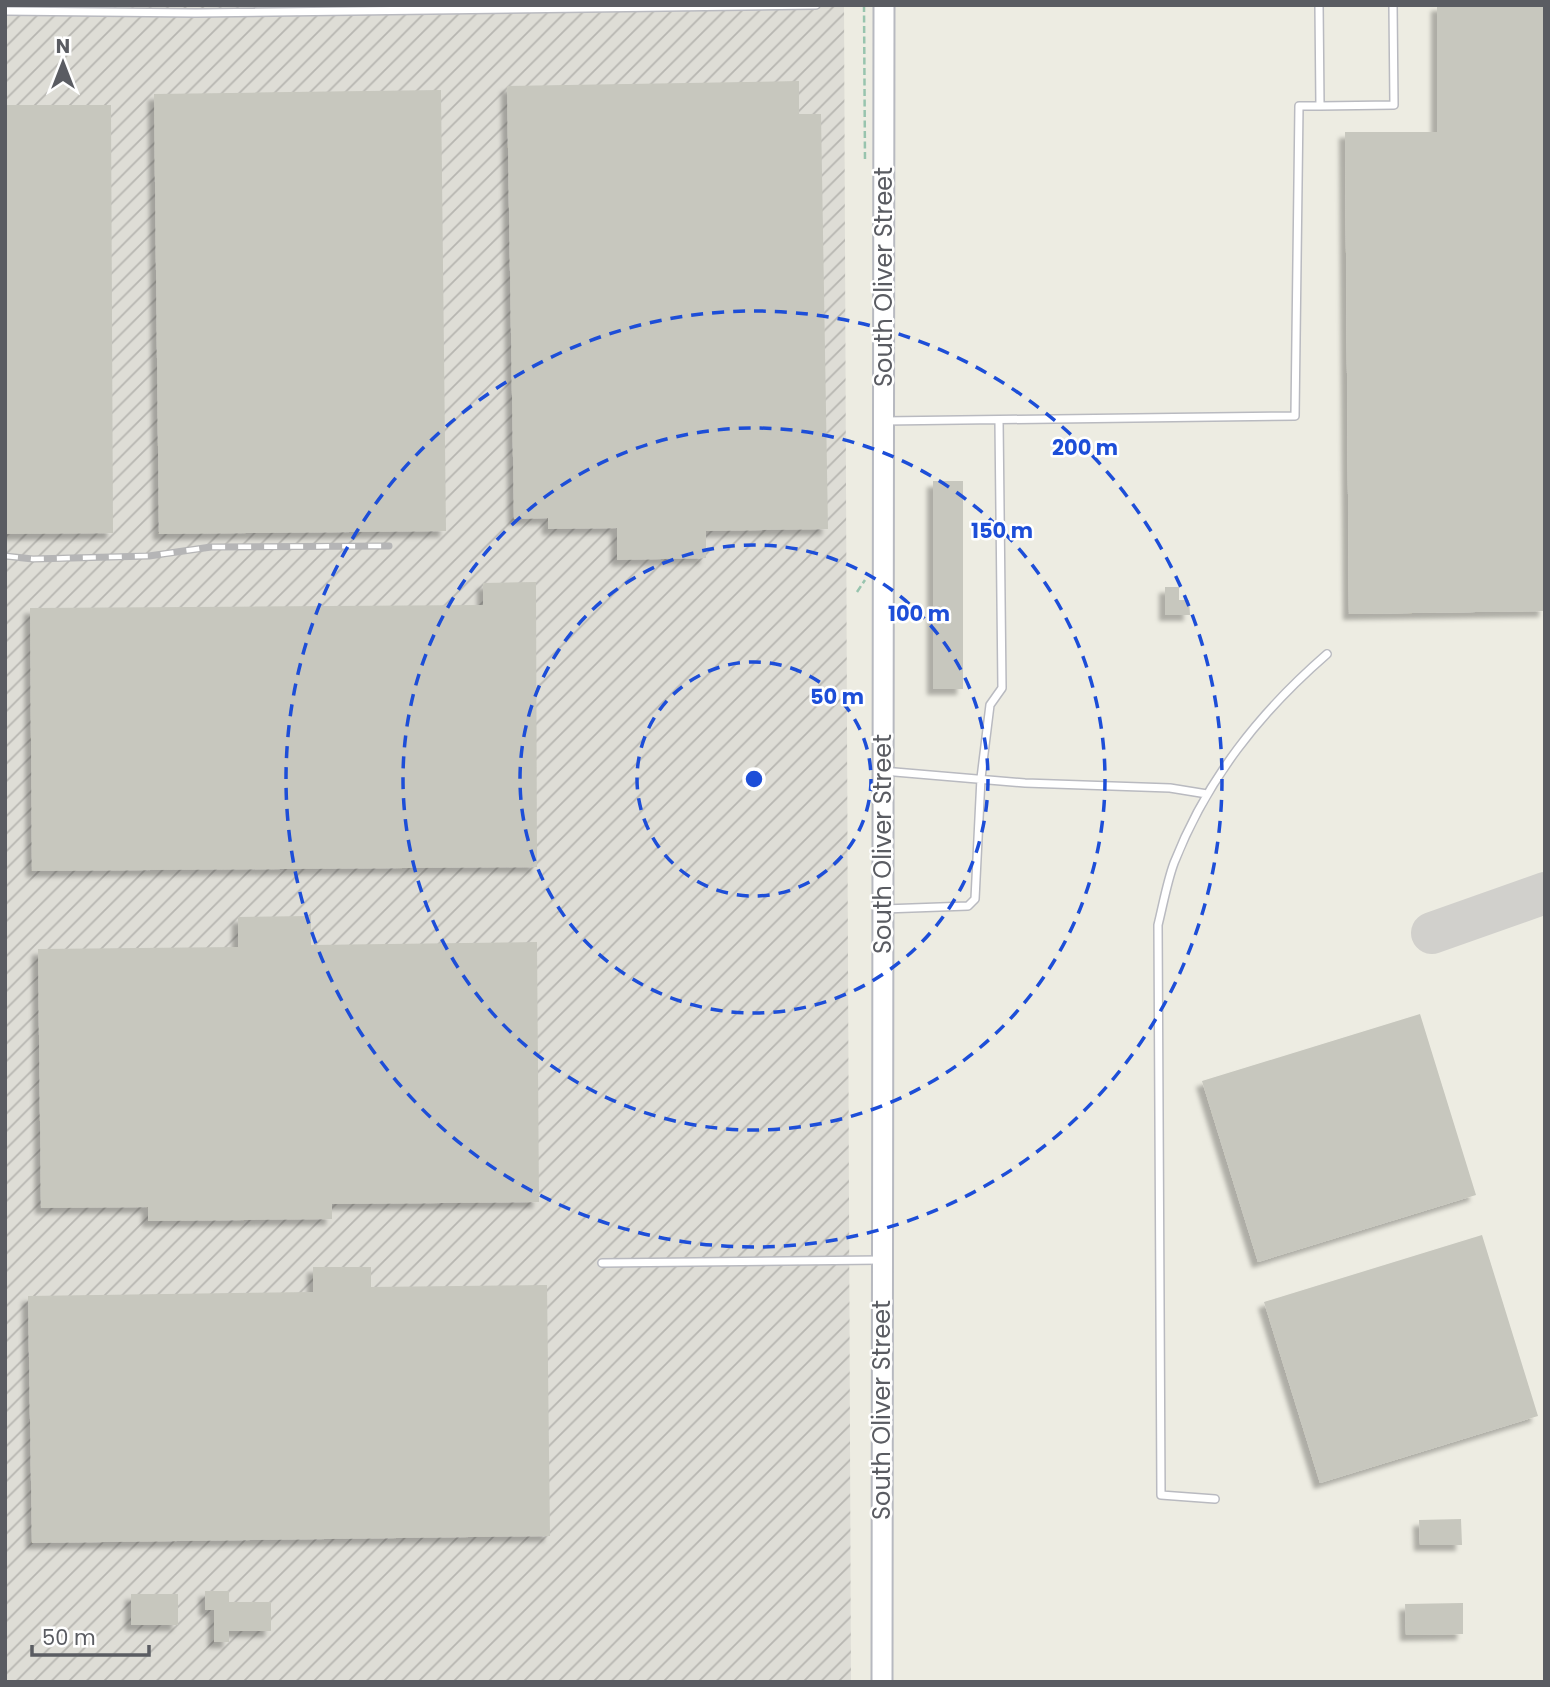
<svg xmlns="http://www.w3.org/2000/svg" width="1550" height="1687" font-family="Poppins,sans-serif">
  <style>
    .industrial { fill: url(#industrial-furrows) }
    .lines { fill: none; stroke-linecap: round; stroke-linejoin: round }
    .taxiway { stroke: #d1d0cc; stroke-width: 42 }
    .building { fill: #c7c7be; filter: url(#shadow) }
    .service-casing { stroke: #b9bac0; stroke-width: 10 }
    .secondary-casing { stroke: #b7b9c0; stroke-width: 23 }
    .path { stroke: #98c4ae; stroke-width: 2.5; stroke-dasharray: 7 3.5; stroke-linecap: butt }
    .service { stroke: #fff; stroke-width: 7 }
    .secondary { stroke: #fff; stroke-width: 19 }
    .rail-casing { stroke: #b5b5b6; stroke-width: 7 }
    .rail { stroke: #fff; stroke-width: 4.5; stroke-dasharray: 13; stroke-linecap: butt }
    .ring { fill: none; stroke: #1d4ed8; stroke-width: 3.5; stroke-dasharray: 12 9 }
    .labels { text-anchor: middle; stroke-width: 5; stroke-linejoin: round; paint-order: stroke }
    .street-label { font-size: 24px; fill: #5a5c62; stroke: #fff }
    .centre { fill: #1d4ed8; stroke: #fff; stroke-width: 3.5 }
    .ring-label { font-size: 21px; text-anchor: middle; font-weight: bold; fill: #1d4ed8; stroke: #fff; stroke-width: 5; stroke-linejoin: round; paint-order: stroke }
  </style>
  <defs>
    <pattern id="industrial-furrows" width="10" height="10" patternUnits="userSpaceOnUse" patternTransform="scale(1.75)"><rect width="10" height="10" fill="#deddd6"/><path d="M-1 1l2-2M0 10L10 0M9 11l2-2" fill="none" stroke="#b7b6b1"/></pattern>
    <filter id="shadow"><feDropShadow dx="-6" dy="6" stdDeviation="2" flood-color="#0004"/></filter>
  </defs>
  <rect width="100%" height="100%" fill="#edece2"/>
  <path class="industrial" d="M5 5H844L851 1682H5Z"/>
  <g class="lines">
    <path class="taxiway" d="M1432 933 1545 893"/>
  </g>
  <path class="building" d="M1437 5H1545V611L1349 614 1345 132H1437Z
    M799 81V114H821L828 529 706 531V558L617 560V528L548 529V518L514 519 507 86Z
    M441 90 446 531 159 534 154 94Z
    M5 105H111L113 533 5 534Z
    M933 481H963V689H933Z
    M536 582 537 867 32 871 30 608 483 605V583Z
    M1165 587H1179V600H1189L1190 615H1165Z
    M311 916V945L537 942 539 1202 332 1204V1219L148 1221V1207L41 1208 38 949 238 947V917Z
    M1420 1014 1476 1195 1258 1262 1202 1081Z
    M1482 1235 1538 1416 1320 1483 1264 1302Z
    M313 1267H371V1287L547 1285 550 1536 32 1543 28 1296 313 1292Z
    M1461 1519 1462 1545H1420L1419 1520Z
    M205 1591H229V1602H271V1631H229V1642H214V1610H205Z
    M131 1594H178V1625H131Z
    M1463 1603V1634L1406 1635 1405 1604Z"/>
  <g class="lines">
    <g class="service-casing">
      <path id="service" d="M5 11 196 13 816 5
        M1320 106 1394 105 1393 5
        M884 421 1295 416 1299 106H1320L1319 5
        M883 771 1025 783 1170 788 1207 794
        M884 909 968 906 975 899 981 778 990 705 1002 688 999 421
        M602 1263 881 1260
        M1215 1499 1161 1495 1158 925C1163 905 1167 882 1174 863 1207 779 1259 713 1327 654"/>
    </g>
    <g class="secondary-casing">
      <path id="secondary" d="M882 1682 884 5"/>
    </g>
    <path class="path" d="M864 5 865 161
      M857 592 865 580"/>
    <use href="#service" class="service"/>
    <use href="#secondary" class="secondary"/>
    <g class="rail-casing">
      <path id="rail" d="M5 556 33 559 149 556 211 547 389 546"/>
    </g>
    <use href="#rail" class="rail"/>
  </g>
  <g class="ring">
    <circle cx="754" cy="779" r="117"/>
    <circle cx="754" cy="779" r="234"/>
    <circle cx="754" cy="779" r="351"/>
    <circle cx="754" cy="779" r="468"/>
  </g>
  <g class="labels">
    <g class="street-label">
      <text transform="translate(884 277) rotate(-90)" y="8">South Oliver Street</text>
      <text transform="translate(883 844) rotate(-90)" y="8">South Oliver Street</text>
      <text transform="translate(882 1410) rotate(-90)" y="8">South Oliver Street</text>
    </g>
  </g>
  <circle cx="754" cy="779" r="10" class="centre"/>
  <g class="ring-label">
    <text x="1085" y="455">200 m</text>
    <text x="1002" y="538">150 m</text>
    <text x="919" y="621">100 m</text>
    <text x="837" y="704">50 m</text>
  </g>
  <rect width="1550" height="1687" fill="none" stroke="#5a5c62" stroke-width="14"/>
  <g transform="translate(63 63)" stroke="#ffffff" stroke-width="5" paint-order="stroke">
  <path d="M0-5L12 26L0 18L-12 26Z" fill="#5a5c62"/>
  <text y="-10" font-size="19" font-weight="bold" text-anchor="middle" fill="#5a5c62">N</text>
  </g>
  <path d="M32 1645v10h117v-10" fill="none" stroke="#5a5c62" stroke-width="3.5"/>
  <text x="42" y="1645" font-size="21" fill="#5a5c62" stroke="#ffffff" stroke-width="5" paint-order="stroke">50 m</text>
</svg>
